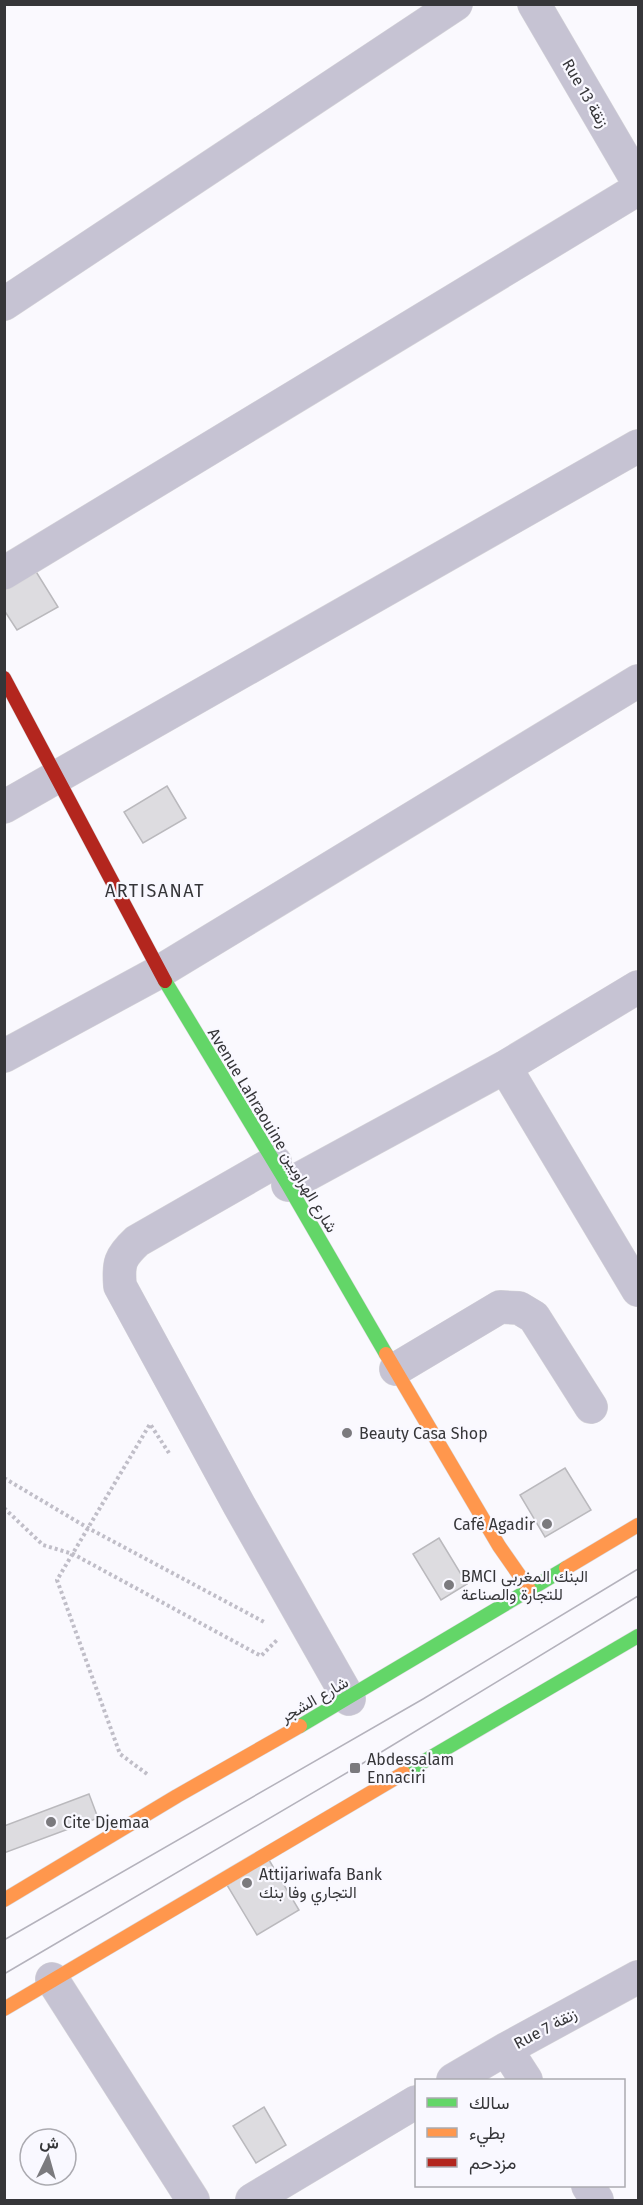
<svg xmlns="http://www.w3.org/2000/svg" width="643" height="2205" font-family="'Fira Sans',Vazirmatn,sans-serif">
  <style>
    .building { fill: #dddce0; stroke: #bab9bd; stroke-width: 1.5 }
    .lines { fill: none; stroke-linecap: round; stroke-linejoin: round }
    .street-casing { stroke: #d8d7da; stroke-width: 34 }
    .fast-casing { stroke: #d8d7da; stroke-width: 15 }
    .slow-casing { stroke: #d8d7da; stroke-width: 15 }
    .jam-casing { stroke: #d8d7da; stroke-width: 15 }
    .path { stroke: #c0bec8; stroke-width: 4; stroke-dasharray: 3 3; stroke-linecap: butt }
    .street { stroke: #c6c3d3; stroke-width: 33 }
    .fast { stroke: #63d668; stroke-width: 14 }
    .slow { stroke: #ff974d; stroke-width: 14 }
    .jam { stroke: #b3261e; stroke-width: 14 }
    .tram { stroke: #b4b2bc; stroke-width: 1.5 }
    .poi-dot { fill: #7b7a7e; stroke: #f9f8ff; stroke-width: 2 }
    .labels { text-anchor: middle; stroke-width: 4.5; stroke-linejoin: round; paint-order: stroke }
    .street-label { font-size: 16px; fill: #363639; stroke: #f9f8ff }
    .poi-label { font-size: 16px; fill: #363639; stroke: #f9f8ff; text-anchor: start }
    .neighbourhood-label { font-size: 18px; letter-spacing: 1.5px; fill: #363639; stroke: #f9f8ff }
  </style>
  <rect width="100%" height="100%" fill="#faf9fe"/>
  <path class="building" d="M35 570 58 607 17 630 4 610V588Z
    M167 786 186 818 143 843 124 812Z
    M565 1468 591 1510 545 1537 520 1495Z
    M439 1538 467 1584 441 1600 413 1554Z
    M89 1794 98 1818 4 1853V1826Z
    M269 1860 299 1910 257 1935 227 1885Z
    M264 2107 286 2145 256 2163 233 2126Z"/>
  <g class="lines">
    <g class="street-casing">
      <path id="street" d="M534 4 638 182
        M4 304 456 4
        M4 573 638 189
        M4 807 638 446
        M4 1056 159 972 638 681
        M505 1067 638 1290
        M275 1162 137 1241C120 1257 118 1263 120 1286L239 1505 349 1699
        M288 1185 505 1067 638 987
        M396 1369 500 1307 519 1308 534 1317 591 1407
        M52 1979 193 2200
        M506 2049 526 2080
        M453 2080 506 2049 638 1977
        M588 2186 597 2200
        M252 2200 416 2102"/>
    </g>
    <g class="fast-casing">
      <path id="fast" d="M165 981 288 1185 386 1354
        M300 1726 566 1568
        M404 1773 638 1636"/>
    </g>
    <g class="slow-casing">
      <path id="slow" d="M386 1354 499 1546 529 1589
        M566 1568 638 1525
        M4 1900 177 1796 300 1726
        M4 2009 404 1773"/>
    </g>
    <g class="jam-casing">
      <path id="jam" d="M4 678 165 981"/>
    </g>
    <path class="path" d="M4 1478 88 1528 266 1623
      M4 1508 43 1545 73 1554 261 1656 277 1640
      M147 1774 120 1754 57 1580 150 1424 169 1453"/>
    <use href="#street" class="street"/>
    <use href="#fast" class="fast"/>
    <use href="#slow" class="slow"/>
    <use href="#jam" class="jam"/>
    <path class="tram" d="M4 1940 423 1699 638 1569
      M4 1974 355 1768 638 1596"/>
  </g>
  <g class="poi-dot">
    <circle cx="347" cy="1433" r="6"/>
    <circle cx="547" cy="1524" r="6"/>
    <circle cx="449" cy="1585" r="6"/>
    <rect x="349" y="1762" width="12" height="12" rx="3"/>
    <circle cx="51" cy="1822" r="6"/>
    <circle cx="247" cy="1883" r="6"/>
  </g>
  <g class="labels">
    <g class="street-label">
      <text transform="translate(586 93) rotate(60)" y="6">Rue 13 زنقة</text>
      <text transform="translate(273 1130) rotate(59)" y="6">Avenue Lahraouine شارع الهراويين</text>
      <text transform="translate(314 1699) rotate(-30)" y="6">شارع الشجر</text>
      <text transform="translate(545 2028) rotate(-28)" y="6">Rue 7 زنقة</text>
    </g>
    <g class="poi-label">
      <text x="359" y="1439">Beauty Casa Shop</text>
      <text x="535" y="1530" text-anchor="end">Café Agadir</text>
      <text x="461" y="1582">BMCI البنك المغربي<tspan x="461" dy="18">للتجارة والصناعة</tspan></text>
      <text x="367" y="1765">Abdessalam<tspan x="367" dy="18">Ennaciri</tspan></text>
      <text x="63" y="1828">Cite Djemaa</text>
      <text x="259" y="1880">Attijariwafa Bank<tspan x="259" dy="18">التجاري وفا بنك</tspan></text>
    </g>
    <g class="neighbourhood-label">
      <text x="155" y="897">ARTISANAT</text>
    </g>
  </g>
  <rect width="643" height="2205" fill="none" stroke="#363639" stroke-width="12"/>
  <rect x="415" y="2079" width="210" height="108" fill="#f9f8ff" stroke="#abaab0" stroke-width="1.5"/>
  <rect x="427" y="2098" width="30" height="9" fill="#63d668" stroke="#abaab0" stroke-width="1.5"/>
  <text x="469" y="2109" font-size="18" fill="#363639">سالك</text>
  <rect x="427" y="2128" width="30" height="9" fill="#ff974d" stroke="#abaab0" stroke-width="1.5"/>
  <text x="469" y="2139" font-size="18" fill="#363639">بطيء</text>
  <rect x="427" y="2158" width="30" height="9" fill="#b3261e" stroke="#abaab0" stroke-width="1.5"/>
  <text x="469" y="2169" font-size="18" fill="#363639">مزدحم</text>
  <g transform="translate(48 2157) rotate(5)"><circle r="28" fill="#f9f8ff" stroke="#abaab0" stroke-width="1.5"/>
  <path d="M0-4.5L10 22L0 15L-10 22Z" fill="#7b7a7e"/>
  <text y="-9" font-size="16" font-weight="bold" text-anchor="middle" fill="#363639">ش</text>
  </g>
</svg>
